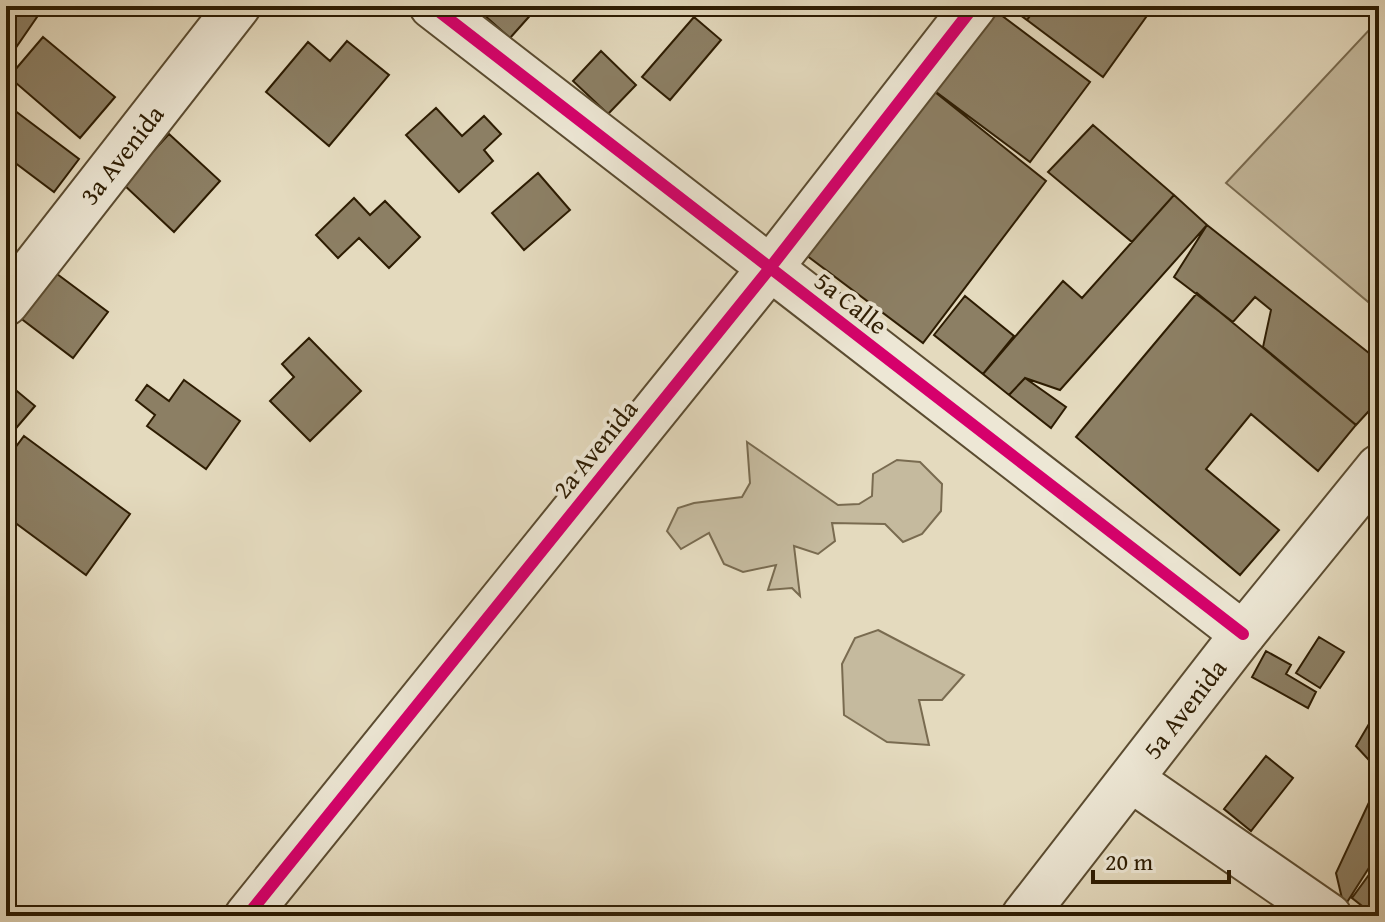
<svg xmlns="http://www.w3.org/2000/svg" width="1385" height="922" font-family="'Gentium Book Plus',serif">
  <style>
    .green { fill: #c5ba9e; stroke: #796b50; stroke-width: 2 }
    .building { fill: #8c7f64; stroke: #2d1c02; stroke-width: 2 }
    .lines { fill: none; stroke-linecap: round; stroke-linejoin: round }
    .minor-casing { stroke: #5b4c31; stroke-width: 48 }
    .minor { stroke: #ede7d5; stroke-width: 44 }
    .cycleway-casing { stroke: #ede7d5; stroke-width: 17 }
    .cycleway { stroke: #d6006c; stroke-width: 12 }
    .labels { text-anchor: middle; stroke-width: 8; stroke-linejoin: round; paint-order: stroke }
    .street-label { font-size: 26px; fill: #2d1c02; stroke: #ede7d5 }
  </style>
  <rect width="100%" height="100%" fill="#e4dabe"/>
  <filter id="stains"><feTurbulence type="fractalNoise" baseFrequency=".0025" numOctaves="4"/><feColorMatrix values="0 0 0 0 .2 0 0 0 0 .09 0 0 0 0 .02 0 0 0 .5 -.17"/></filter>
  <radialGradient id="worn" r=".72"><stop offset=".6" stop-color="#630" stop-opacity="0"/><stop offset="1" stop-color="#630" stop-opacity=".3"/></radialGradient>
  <path class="green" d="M1370 29 1379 36V311L1226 183Z
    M747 442 838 505 859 504 872 496 873 474 897 460 920 462 942 484 941 511 922 534 903 542 885 524 832 523 835 541 818 554 794 546 800 596 792 588 768 590 776 565 743 572 724 564 709 533 681 549 667 531 678 508 694 503 742 497 750 483Z
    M878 630 964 675 942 700H919L929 745 887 742 844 715 842 664 855 638Z"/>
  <path class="building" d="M6 6H21L37 17 6 62Z
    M474 6H530L535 10 510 38Z
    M989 6 1090 82 1030 162 920 80Z
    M1008 6H1037L1027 20Z
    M1037 6H1154L1103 77 1027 20Z
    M694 17 721 40 670 100 642 77Z
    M43 37 115 97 80 138 9 77Z
    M347 41 389 75 329 146 266 92 308 42 330 61Z
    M601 51 636 85 608 114 573 81Z
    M920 80 1046 181 923 343 794 246Z
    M6 104 79 159 54 192 6 156Z
    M436 108 462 136 484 116 501 134 484 150 493 161 459 192 406 135Z
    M1093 125 1174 195 1132 242 1048 172Z
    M169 134 220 181 174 232 123 184Z
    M538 173 570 210 524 250 492 213Z
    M1174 195 1207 225 1060 390 1025 378 1009 395 983 374 1063 281 1082 298Z
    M354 198 370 215 385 201 420 237 389 268 359 238 338 258 316 235Z
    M1207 225 1379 361V400L1356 425 1263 347 1271 310 1255 297 1233 322 1174 277Z
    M53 271 108 312 73 358 19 317Z
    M1197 293 1356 425 1318 471 1251 414 1206 469 1279 530 1240 575 1076 437Z
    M965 296 1014 336 983 374 934 335Z
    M309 338 361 391 310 441 270 401 294 377 282 364Z
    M1025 378 1066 407 1051 428 1009 395Z
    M184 380 240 421 206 469 147 426 155 415 136 400 147 385 169 401Z
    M6 382 35 406 6 440Z
    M24 436 130 514 86 575 6 516V460Z
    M1319 637 1344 652 1320 688 1296 673Z
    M1266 651 1291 665 1286 674 1316 692 1308 708 1252 677Z
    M1379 707V771L1356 746Z
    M1266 756 1293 778 1251 831 1224 809Z
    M1379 781V852L1344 907 1336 873Z
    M1379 861V916H1375L1352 898Z"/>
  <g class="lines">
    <g class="minor-casing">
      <g id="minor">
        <path d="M432 6 1243 634"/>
        <path id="s1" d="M6 303 238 6"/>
        <path d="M1132 780 1329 916"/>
        <path d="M247 916 770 268 974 6"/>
        <path id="s2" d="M1024 916 1243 634 1379 467"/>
      </g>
    </g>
    <use href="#minor" class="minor"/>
    <g class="cycleway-casing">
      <path id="cycleway" d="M432 6 1243 634
        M247 916 770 268 974 6"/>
    </g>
    <use href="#cycleway" class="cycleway"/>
  </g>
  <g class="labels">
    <g class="street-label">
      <text dy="9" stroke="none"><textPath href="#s1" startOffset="188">3a Avenida</textPath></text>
      <text transform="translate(851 303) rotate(38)" y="9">5a Calle</text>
      <text transform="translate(595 449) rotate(-51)" y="9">2a Avenida</text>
      <text dy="9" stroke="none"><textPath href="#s2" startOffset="262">5a Avenida</textPath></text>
    </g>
  </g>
  <rect width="1385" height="922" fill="none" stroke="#e4dabe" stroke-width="32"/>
  <rect x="8" y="8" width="1369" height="906" fill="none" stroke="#2d1c02" stroke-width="4"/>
  <rect x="16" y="16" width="1353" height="890" fill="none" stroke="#2d1c02" stroke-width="2"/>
  <path d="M1093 870v12h136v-12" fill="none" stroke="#2d1c02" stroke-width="4"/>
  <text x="1105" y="870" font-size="24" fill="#2d1c02" stroke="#ede7d5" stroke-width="6" paint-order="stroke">20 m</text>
  <rect width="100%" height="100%" filter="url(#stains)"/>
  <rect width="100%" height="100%" fill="url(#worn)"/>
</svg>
